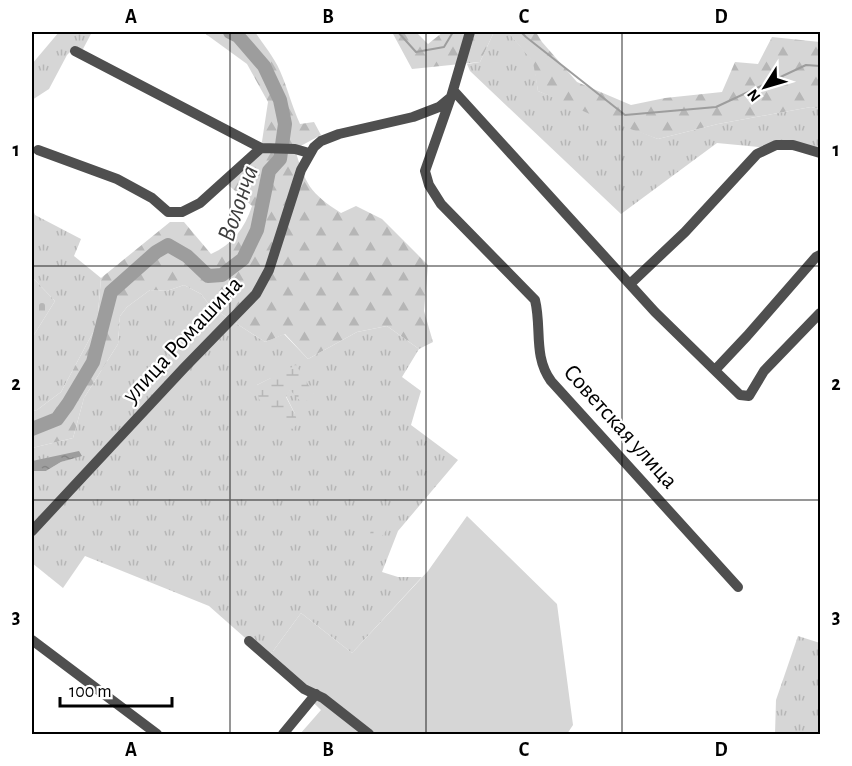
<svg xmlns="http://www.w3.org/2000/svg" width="852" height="766" font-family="'Alegreya Sans',sans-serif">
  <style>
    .grass { fill: url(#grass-tufts); fill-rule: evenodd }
    .forest { fill: url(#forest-firs) }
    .wetland { fill: url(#wetland-marsh) }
    .cemetery { fill: url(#cemetery-stones) }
    .garden { fill: #d6d6d6 }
    .water { fill: url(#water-ripples) }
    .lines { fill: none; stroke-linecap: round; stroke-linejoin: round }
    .stream { stroke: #9d9d9d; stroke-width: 2 }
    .river { stroke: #9d9d9d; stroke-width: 14 }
    .minor { stroke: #4f4f4f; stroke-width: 10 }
    .grid { fill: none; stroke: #000; stroke-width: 1.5; stroke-opacity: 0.55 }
    .labels { text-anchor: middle; stroke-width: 4.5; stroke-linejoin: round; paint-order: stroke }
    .street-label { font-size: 24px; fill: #000; stroke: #fff }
    .water-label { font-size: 26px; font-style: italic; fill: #3e3e3e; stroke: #fff }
    .neatline { fill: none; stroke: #000; stroke-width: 2 }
    .grid-label { font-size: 20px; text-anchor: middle; font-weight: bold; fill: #000 }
  </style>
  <defs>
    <pattern id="grass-tufts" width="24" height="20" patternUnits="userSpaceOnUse" patternTransform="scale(1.5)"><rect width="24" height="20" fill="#d6d6d6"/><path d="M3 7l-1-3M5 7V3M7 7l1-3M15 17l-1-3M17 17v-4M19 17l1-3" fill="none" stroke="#b6b6b6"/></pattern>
    <pattern id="forest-firs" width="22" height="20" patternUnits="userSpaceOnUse" patternTransform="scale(1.5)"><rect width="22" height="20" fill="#d6d6d6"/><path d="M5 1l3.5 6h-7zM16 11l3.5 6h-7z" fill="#b6b6b6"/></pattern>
    <pattern id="wetland-marsh" width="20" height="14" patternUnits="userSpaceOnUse" patternTransform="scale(1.5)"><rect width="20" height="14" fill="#d6d6d6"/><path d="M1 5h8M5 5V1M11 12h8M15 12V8" fill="none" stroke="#b6b6b6"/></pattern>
    <pattern id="cemetery-stones" width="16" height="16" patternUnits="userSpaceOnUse" patternTransform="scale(1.5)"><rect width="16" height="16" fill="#d6d6d6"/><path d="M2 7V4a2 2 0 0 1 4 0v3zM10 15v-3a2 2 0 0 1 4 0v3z" fill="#b6b6b6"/></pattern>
    <pattern id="water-ripples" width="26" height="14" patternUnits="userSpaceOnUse" patternTransform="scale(1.5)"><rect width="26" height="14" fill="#9d9d9d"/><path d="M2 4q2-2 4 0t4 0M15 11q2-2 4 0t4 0" fill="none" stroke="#858585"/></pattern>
  </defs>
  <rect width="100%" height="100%" fill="#fff"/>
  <path class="grass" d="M59 32H92L83 49 72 50 67 55 49 89 32 100V64Z
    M494 32H508L534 62 538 91 658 139 718 124 811 107 820 109V153L717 143 621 214 470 71 467 64 480 62Z
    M32 207 35 215 81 239 74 256 101 278 97 325 61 392 37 410 32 411V338L55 301 32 277Z
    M184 285 201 294 211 307 265 342 284 334 308 359 357 332 387 326 419 349 402 377 421 391 411 425 458 460 398 531 382 572 398 577H422L352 653 301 613 268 658 209 606 85 556 63 588 32 563V471H46L61 462 82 455 32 461V448L73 438 84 398 118 344 120 316 127 307 150 290 167 291ZM271 378 314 394 290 389 286 396 295 414 257 385Z
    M798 636 820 643V734H775L776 700Z"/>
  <path class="forest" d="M203 32H255C263 44 274 57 280 71 288 89 292 107 300 124L314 122 321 135 295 149C305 184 310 193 341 213L356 206 382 219 428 265 424 311 433 342 419 349 387 326 357 332 308 359 285 334 265 342 211 307 201 294 184 285 167 291 150 290 127 307 120 316 118 344 84 398 73 438 32 448V411L37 410 61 392 97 325 101 278 170 222H184L211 254C232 245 245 228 252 206L225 182 261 148 268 102 247 64Z
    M392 32H416L428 44 443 32H494L480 62 412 69Z
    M508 32H536L542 42 577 82 631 105 665 98 722 92 735 62 758 64 772 37 820 42V109L811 107 718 124 658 139 592 115 538 91 533 62Z"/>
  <path class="wetland" d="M296 365 314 394 303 404 290 390 286 397 295 414 298 424 292 429 275 418 259 399 257 385Z
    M379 523 388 528 382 536 372 538 370 534 372 526Z"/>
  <path class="cemetery" d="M32 277 55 301 32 338Z"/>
  <path class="garden" d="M467 516 557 604 573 725 567 734H300L321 710 268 658 301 613 352 653 428 571Z"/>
  <path class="water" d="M79 451 82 456 61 462 46 471H32V461Z"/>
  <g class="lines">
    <path class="stream" d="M398 32 416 52 444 47 453 32
      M521 32 526 37 625 115 716 107 806 65 820 66"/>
    <path class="river" d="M32 429 57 419 68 404 93 362 111 292 156 252 168 245 187 256 208 276 222 275 243 259 257 230 269 171 280 159 285 124 280 100 264 66 238 36 230 32"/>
    <path class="minor" d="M75 51 261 148
      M453 90 655 312 740 395 749 396 764 371 820 313
      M451 97 425 171 429 185 441 204 535 300C542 328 533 356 551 381L738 587
      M38 150 117 179 152 198 168 212H182L200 203 261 148 295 149 309 153
      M630 284 685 232 757 154 776 145H793L820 153
      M715 370 747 336 816 257 820 255
      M32 531 184 368 256 294 269 270 301 170 314 147 321 141 339 134 413 117 439 107 451 97 470 32
      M32 640 157 734
      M249 641 304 689 323 698 369 734
      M283 734 316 694"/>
  </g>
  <path class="grid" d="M230 32V734M426 32V734M622 32V734M32 266H820M32 500H820"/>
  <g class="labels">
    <g class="street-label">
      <text transform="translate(182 339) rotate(-47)" y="8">улица Ромашина</text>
      <text transform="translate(621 426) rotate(48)" y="8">Советская улица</text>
    </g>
    <g class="water-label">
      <text transform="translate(237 203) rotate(-71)" y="9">Волонча</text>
    </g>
  </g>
  <rect width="852" height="766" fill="none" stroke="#ffffff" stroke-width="66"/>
  <g transform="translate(765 87) rotate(233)" stroke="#ffffff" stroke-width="4.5" paint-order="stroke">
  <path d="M0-4.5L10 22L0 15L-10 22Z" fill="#000000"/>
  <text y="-9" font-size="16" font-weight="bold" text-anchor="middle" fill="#000000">N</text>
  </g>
  <path d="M60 697v9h112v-9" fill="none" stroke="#000000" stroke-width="3"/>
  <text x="69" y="697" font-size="18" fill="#000000" stroke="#ffffff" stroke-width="4.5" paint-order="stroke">100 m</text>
  <rect x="33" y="33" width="786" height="700" class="neatline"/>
  <g class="grid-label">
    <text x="131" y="23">A</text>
    <text x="328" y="23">B</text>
    <text x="524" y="23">C</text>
    <text x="721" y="23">D</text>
    <text x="16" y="156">1</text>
    <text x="836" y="156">1</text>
    <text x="16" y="390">2</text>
    <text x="836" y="390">2</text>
    <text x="16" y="623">3</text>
    <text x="836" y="623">3</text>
    <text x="131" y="756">A</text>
    <text x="328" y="756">B</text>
    <text x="524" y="756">C</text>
    <text x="721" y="756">D</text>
  </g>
</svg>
